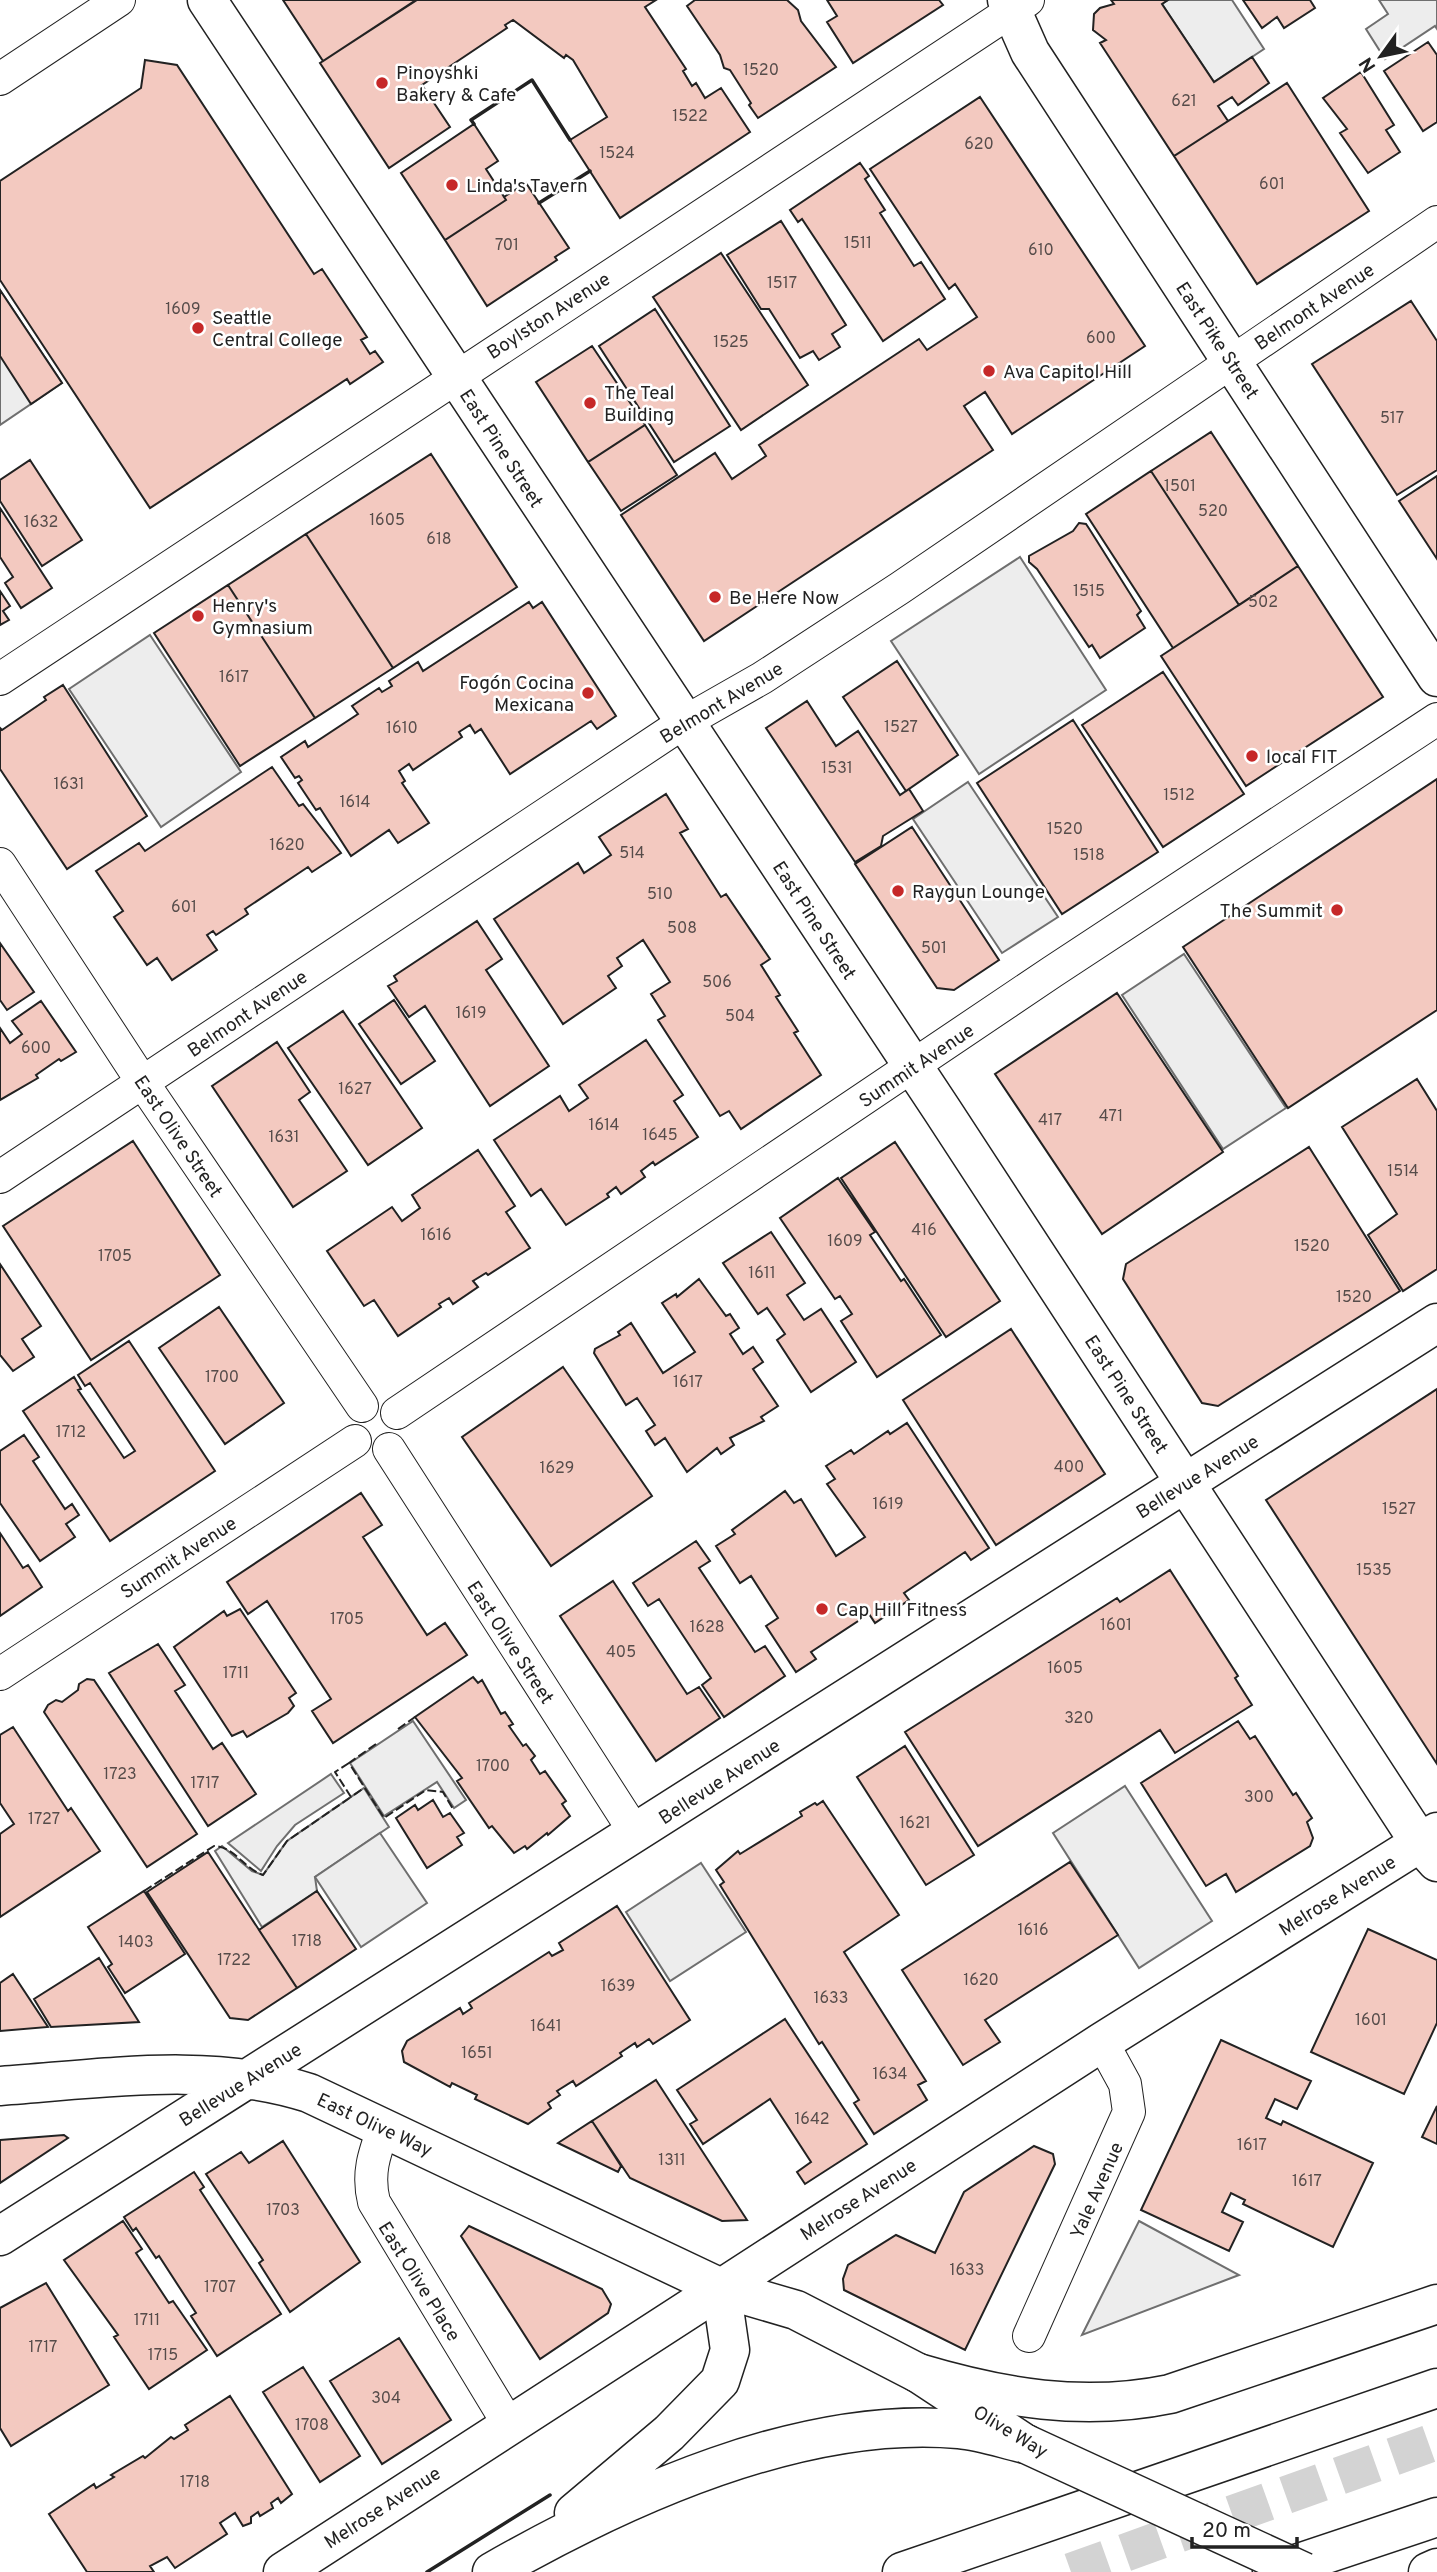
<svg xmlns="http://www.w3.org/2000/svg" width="1437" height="2572" font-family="Overpass,sans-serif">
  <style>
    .green { fill: #eee; stroke: #6f6f6f; stroke-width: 2 }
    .parking { fill: #ededed; stroke: #6f6f6f; stroke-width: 2 }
    .building { fill: #f3c9c0; stroke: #222; stroke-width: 2 }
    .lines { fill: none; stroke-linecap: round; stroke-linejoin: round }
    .highway-tunnel { stroke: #d3d3d3; stroke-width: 38; stroke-dasharray: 38 19; stroke-linecap: butt }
    .street-casing { stroke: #222; stroke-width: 34 }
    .secondary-casing { stroke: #222; stroke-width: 41 }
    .highway-casing { stroke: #222; stroke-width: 41 }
    .street { stroke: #fff; stroke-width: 32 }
    .secondary { stroke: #fff; stroke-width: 38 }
    .highway { stroke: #fff; stroke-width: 38 }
    .primary-bridge-casing { stroke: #222; stroke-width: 41; stroke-linecap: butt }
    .primary-bridge { stroke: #fff; stroke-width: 38 }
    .fence { stroke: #222; stroke-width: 2; stroke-dasharray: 9 3.5; stroke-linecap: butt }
    .wall { stroke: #222; stroke-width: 3.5 }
    .poi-dot { fill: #c62828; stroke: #fff; stroke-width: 2.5 }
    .labels { text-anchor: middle; stroke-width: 5; stroke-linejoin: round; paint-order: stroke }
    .number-label { font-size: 16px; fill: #564c4a }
    .poi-label { font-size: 19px; fill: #222; stroke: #fff; text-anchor: start }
    .street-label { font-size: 19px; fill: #222; stroke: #fff }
  </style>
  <rect width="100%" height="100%" fill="#fff"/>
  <path class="green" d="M364 1788 389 1827 315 1877 317 1891 262 1927 215 1851 222 1846 252 1871 263 1875 287 1841Z"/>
  <path class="parking" d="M1168 0H1232L1264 49 1214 82 1162 4Z
    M1379 0H1437V29L1435 26 1385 59 1366 29 1388 14Z
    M0 290 62 383 0 425Z
    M1020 557 1106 690 979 774 891 641Z
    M150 635 241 772 161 827 69 689Z
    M968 782 1058 917 1002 953 913 819Z
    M1184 954 1286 1108 1223 1149 1122 995Z
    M413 1721 466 1800 454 1808 437 1782 384 1816 350 1763Z
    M331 1774 344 1793 295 1825 277 1846 261 1871 228 1843Z
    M1125 1786 1212 1921 1139 1968 1053 1833Z
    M380 1833 427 1903 361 1947 315 1877Z
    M701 1863 746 1932 670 1981 626 1912Z
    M1139 2221 1239 2275 1082 2335Z"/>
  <path class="building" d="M283 0H416L323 61Z
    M417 0H656L645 7 686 69 683 71 692 86 696 83 705 98 721 88 750 132 620 218 570 140 607 117 573 60 566 55 564 58 513 20 505 25 507 28 422 85 450 127 389 168 320 63Z
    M695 0H787L798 10 801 21 836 67 758 118 749 105 751 103 730 70 724 68 720 55 687 6Z
    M827 0H939L943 5 853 63 827 22 837 16Z
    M1111 0H1168L1162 4 1214 82 1252 57 1269 83 1238 105 1232 97 1218 106 1228 121 1174 156 1100 43 1106 40 1093 30 1094 14 1100 8 1114 4Z
    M1243 0H1310L1315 8 1284 28 1277 17 1262 28Z
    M1428 42 1437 55V122L1423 131 1384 71Z
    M145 60 177 65 314 274 322 269 367 337 361 340 370 354 375 351 383 362 350 384 347 379 150 508 0 280V181L141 88Z
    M1361 72 1394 125 1386 130 1400 152 1368 173 1340 133 1347 129 1323 98Z
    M1287 83 1369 211 1257 284 1174 156Z
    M980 97 1145 346 1012 434 985 392 964 406 993 450 704 641 621 515 715 453 732 479 766 456 759 445 919 339 927 350 977 317 955 284 949 289 870 169Z
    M474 124 498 161 486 169 506 200 445 240 401 173Z
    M860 163 869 176 865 179 885 210 880 213 914 266 921 262 945 299 883 341 802 219 798 222 790 210Z
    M526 183 569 248 555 257 557 260 487 306 445 240 506 200 504 197Z
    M781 221 846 325 832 334 840 347 819 360 813 351 800 358 769 309H761L727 255Z
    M721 253 808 385 741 430 653 297Z
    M0 290 62 383 31 404 0 356Z
    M1411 301 1437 341V470L1397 495 1312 364Z
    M655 309 730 426 674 462 599 346Z
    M592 346 645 425 588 462 536 382Z
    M645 425 677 475 621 511 588 462Z
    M1211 432 1298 566 1239 605 1151 471Z
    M431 454 517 587 393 668 306 534Z
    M30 460 82 540 42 566 0 501V480Z
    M1151 471 1239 605 1173 648 1086 514Z
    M1437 476V559L1399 501Z
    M0 508 52 588 21 608 5 583 13 577 0 557Z
    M1079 523 1086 524 1090 530 1141 611 1137 615 1145 628 1100 658 1092 645 1089 647 1037 569 1029 562V556L1073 531Z
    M306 534 393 668 315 718 228 585Z
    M1298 566 1383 697 1246 786 1161 656Z
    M228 585 315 718 240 766 154 633Z
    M0 591 10 606 3 611 9 620 0 625Z
    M529 602 533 608 542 602 616 716 597 729 591 721 510 774 481 729 475 733 470 725 459 732 462 737 413 770 409 764 399 771 405 781 402 783 429 823 398 843 389 830 351 856 320 808 316 810 298 783 302 780 299 776 295 778 281 757 305 741 308 747 358 714 352 706 379 688 382 692 392 686 389 681 418 662 423 671Z
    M897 661 958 755 906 791 843 697Z
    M1163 672 1244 794 1163 847 1082 725Z
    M63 685 147 816 67 869 0 769V728L2 730 46 700 44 697Z
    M807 701 836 746 858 731 900 795 909 789 923 811 883 836 881 846 855 862 766 728Z
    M1073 720 1158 852 1062 914 977 783Z
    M272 767 299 806 303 804 341 853 312 872 308 867 245 909 248 914 216 935 213 931 207 935 217 950 172 980 157 958 147 965 114 917 123 911 96 871 139 843 145 851Z
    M1437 779V1010L1288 1108 1183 947Z
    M666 794 688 829 680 833 721 897 726 894 770 959 761 965 780 995 776 997 798 1031 794 1033 821 1075 741 1129 729 1111 720 1116 658 1020 665 1016 651 994 670 982 643 940 617 958 622 966 608 976 616 988 563 1024 494 919 578 863 584 873 611 855 599 837Z
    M912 827 999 960 954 990 937 988 855 864Z
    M477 921 502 959 486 970 549 1066 490 1106 425 1006 409 1017 388 986 397 981 394 976Z
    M0 943 34 992 7 1010 0 1000Z
    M1117 993 1223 1152 1102 1234 995 1074Z
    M394 1000 435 1061 401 1084 359 1024Z
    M41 1001 76 1052 61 1061 59 1059 36 1075 38 1078 0 1100V1028L10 1043 22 1034 12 1021Z
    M343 1011 422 1128 368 1165 288 1048Z
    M646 1040 683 1095 674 1101 698 1137 655 1165 653 1162 641 1171 645 1177 621 1194 616 1187 607 1194 609 1197 566 1225 541 1189 531 1196 494 1140 560 1096 569 1111 588 1098 579 1085Z
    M277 1042 310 1092 299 1100 347 1171 293 1207 212 1086Z
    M1417 1079 1437 1111V1269L1403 1291 1368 1235 1397 1214 1342 1127Z
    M133 1141 220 1275 91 1360 3 1226Z
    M895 1142 1000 1301 946 1337 841 1178Z
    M1309 1147 1400 1291 1218 1406 1202 1403 1123 1279 1126 1264Z
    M478 1150 515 1206 506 1212 530 1248 488 1275 486 1273 473 1281 478 1287 453 1304 449 1298 439 1304 441 1307 398 1336 374 1300 364 1306 327 1251 392 1207 402 1221 420 1208 412 1195Z
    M838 1178 875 1232 870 1235 901 1281 904 1279 941 1335 877 1377 841 1321 852 1314 840 1296 835 1299 780 1218Z
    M771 1232 805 1283 787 1295 804 1320 821 1309 856 1362 811 1392 777 1340 785 1334 767 1308 758 1314 723 1263Z
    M0 1264 41 1326 22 1339 34 1357 13 1371 0 1355Z
    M699 1279 726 1316 730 1314 739 1328 730 1334 743 1354 753 1347 763 1362 753 1369 778 1406 761 1417 764 1421 730 1438 734 1445 721 1454 717 1448 687 1472 665 1438 655 1445 646 1431 655 1425 637 1398 626 1405 594 1353 595 1349 620 1335 618 1332 631 1323 663 1373 695 1352 662 1303 676 1294 677 1297Z
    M219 1307 284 1403 225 1444 159 1348Z
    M1011 1329 1105 1474 996 1545 903 1400Z
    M129 1341 215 1471 110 1541 23 1411 74 1377 81 1389 78 1390 124 1458 135 1451 90 1383 85 1386 78 1375Z
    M563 1367 652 1496 551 1566 462 1437Z
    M1437 1389V1764L1266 1500Z
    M907 1423 989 1548 971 1560 965 1552 904 1593 909 1600 875 1623 869 1614 811 1652 816 1659 796 1672 766 1626 778 1618 751 1576 740 1583 716 1546 735 1534 732 1530 785 1491 794 1503 801 1499 836 1556 865 1537 827 1484 835 1479 826 1466 851 1450 854 1454 888 1431 890 1434Z
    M24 1435 39 1457 33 1461 65 1509 72 1504 79 1515 66 1524 75 1537 40 1561 0 1503V1451Z
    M361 1493 382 1525 363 1537 427 1635 445 1623 467 1655 333 1743 312 1711 331 1699 267 1601 248 1614 227 1582Z
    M0 1533 23 1568 28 1565 42 1587 0 1616Z
    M696 1541 710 1561 699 1568 755 1652 765 1646 785 1676 724 1717 702 1685 711 1678 659 1599 648 1606 633 1583Z
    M1170 1570 1238 1676 1235 1678 1252 1705 1175 1753 1160 1730 978 1846 905 1732 1117 1598 1120 1602Z
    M613 1581 687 1694 699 1687 720 1718 656 1761 560 1616Z
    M240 1609 296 1693 289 1698 294 1706 288 1713 247 1737 243 1731 232 1736 174 1647 224 1611 227 1616Z
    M158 1644 185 1685 175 1691 213 1749 222 1743 256 1794 208 1826 109 1673Z
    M473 1677 478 1683 482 1680 501 1714 505 1712 513 1724 509 1726 523 1746 526 1744 535 1756 531 1760 540 1774 545 1771 566 1801 562 1804 570 1816 548 1835 547 1833 527 1849 525 1846 514 1853 492 1826 489 1828 457 1781 462 1778 415 1717Z
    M87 1679 94 1680 197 1834 147 1867 44 1712 48 1705 56 1700 62 1702 78 1690 79 1684Z
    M1238 1721 1250 1739 1255 1736 1293 1795 1296 1793 1312 1818 1307 1822 1313 1838 1310 1846 1236 1892 1226 1874 1206 1886 1141 1783Z
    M13 1727 68 1811 71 1808 100 1851 0 1917V1834L14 1824 0 1803V1735Z
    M905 1746 974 1855 926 1885 857 1777Z
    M433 1800 443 1817 450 1813 464 1833 457 1837 462 1845 427 1868 396 1818 415 1805 418 1810Z
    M823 1801 899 1915 844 1952 926 2081 918 2085 927 2100 874 2134 854 2103 859 2100 822 2042 819 2044 720 1885 724 1882 716 1870 738 1851 740 1854 802 1816 800 1812 815 1803 817 1805Z
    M208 1852 297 1988 248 2020 230 2018 147 1892Z
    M1070 1862 1118 1935 985 2020 1000 2042 963 2065 902 1970Z
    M144 1891 185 1954 125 1993 108 1967 112 1964 88 1927Z
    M317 1891 356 1949 297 1988 259 1930Z
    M617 1906 690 2020 653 2044 649 2039 637 2047 635 2043 620 2053 622 2056 576 2086 573 2081 557 2091 560 2095 548 2103 551 2108 528 2124 475 2099 477 2095 452 2083 450 2087 404 2062 402 2051 407 2041 460 2008 463 2014 472 2008 469 2003 549 1952 552 1956 563 1950 559 1943Z
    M1368 1929 1437 1960V2023L1404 2094 1311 2052Z
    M99 1958 139 2022 51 2027 34 1999Z
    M13 1974 48 2027 0 2031V1983Z
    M785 2019 867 2144 805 2184 797 2172 811 2162 770 2099 703 2144 690 2124 697 2120 677 2090Z
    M1221 2040 1311 2081 1297 2109 1275 2099 1266 2118 1281 2125 1283 2121 1373 2163 1333 2247 1243 2204 1245 2200 1231 2193 1222 2212 1243 2222 1229 2251 1141 2210Z
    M656 2080 747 2220 722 2221 630 2178 592 2121Z
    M1437 2106V2144L1422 2137Z
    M592 2121 621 2166 618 2172 558 2143Z
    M64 2135 68 2138 0 2183V2140Z
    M283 2141 360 2262 290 2312 259 2263 263 2260 206 2174 241 2152 249 2163Z
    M1034 2146 1053 2154 1055 2164 965 2350 844 2290 843 2279 848 2265 896 2235 935 2253 964 2192Z
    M194 2172 204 2187 200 2190 281 2314 217 2356 191 2316 196 2313 159 2256 156 2258 136 2228 133 2231 124 2217Z
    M123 2221 142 2249 136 2253 169 2303 173 2301 207 2350 149 2389 114 2337 118 2335 64 2260Z
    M469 2226 602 2289 611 2304 608 2313 540 2359 461 2236Z
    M46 2283 109 2385 11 2446 0 2428V2308Z
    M399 2338 451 2420 382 2464 330 2381Z
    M303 2367 360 2456 320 2482 263 2392Z
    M230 2396 292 2494 281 2503 278 2498 271 2503 273 2508 260 2516 258 2512 251 2517V2523L243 2526 235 2513 220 2523 227 2534 175 2568 167 2557 150 2566 154 2572H87L49 2514 94 2484 96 2488 114 2477 111 2475 143 2456 145 2458 171 2437 174 2439 188 2430 185 2425Z"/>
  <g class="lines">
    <path class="highway-tunnel" d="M1071 2572 1437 2441"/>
    <g class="street-casing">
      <path id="street" d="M0 79 119 0
        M0 679 1028 0
        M0 864 143 1083 362 1406
        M0 1177 683 723 762 678 900 588 1437 222
        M397 1413 1052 972 1437 719
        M389 1449 636 1834
        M0 1674 355 1441
        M384 2127C374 2154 367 2174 374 2202L509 2425
        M1029 2336 1129 2112 1125 2084 1102 2042"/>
    </g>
    <g class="secondary-casing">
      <path id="secondary" d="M207 0 942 1110 1420 1843 1437 1862
        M1007 0 1030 52 1437 677
        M0 2086C101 2079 210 2061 309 2093L721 2288 796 2310 918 2373 1021 2441
        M0 2236 1437 1323
        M283 2572 1102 2042 1437 1832"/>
    </g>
    <g class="highway-casing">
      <path id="highway" d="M918 2373C1002 2398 1083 2412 1170 2394L1437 2304
        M574 2513 669 2433 720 2381 730 2350 721 2288
        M492 2572C625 2496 801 2415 959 2429 981 2431 1004 2439 1026 2444
        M902 2572 1437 2388
        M1272 2572 1437 2517
        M1428 2572 1437 2568"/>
    </g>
    <use href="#street" class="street"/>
    <use href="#secondary" class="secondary"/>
    <use href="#highway" class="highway"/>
    <g class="primary-bridge-casing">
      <path id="primary-bridge" d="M1026 2444 1304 2572"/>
    </g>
    <use href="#primary-bridge" class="primary-bridge"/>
    <path class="fence" d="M398 1729 415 1717
      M376 1744 349 1763 384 1818 426 1790 443 1792 453 1809
      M349 1763 335 1772 351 1797 364 1788
      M144 1891 214 1846C235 1847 243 1868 263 1875L287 1841 351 1797"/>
    <path class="wall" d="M474 124 471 120 532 80 570 140
      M539 203 590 171
      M427 2572 550 2495"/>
  </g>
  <g class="poi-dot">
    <circle cx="382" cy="83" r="7"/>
    <circle cx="452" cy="185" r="7"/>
    <circle cx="198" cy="328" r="7"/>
    <circle cx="989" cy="371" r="7"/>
    <circle cx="590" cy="403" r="7"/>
    <circle cx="715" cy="597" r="7"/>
    <circle cx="198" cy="616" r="7"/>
    <circle cx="588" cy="693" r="7"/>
    <circle cx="1252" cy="756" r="7"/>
    <circle cx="898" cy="891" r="7"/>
    <circle cx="1337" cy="910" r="7"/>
    <circle cx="822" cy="1609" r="7"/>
  </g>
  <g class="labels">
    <g class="number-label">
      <text x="761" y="75">1520</text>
      <text x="1184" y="106">621</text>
      <text x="690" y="121">1522</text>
      <text x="979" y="149">620</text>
      <text x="617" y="158">1524</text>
      <text x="1272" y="189">601</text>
      <text x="858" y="248">1511</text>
      <text x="507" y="250">701</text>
      <text x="1041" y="255">610</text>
      <text x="782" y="288">1517</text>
      <text x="183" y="314">1609</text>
      <text x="1101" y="343">600</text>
      <text x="731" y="347">1525</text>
      <text x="1392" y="423">517</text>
      <text x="1180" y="491">1501</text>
      <text x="1213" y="516">520</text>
      <text x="387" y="525">1605</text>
      <text x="41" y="527">1632</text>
      <text x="439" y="544">618</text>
      <text x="1089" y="596">1515</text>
      <text x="1263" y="607">502</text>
      <text x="234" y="682">1617</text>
      <text x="901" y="732">1527</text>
      <text x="402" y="733">1610</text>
      <text x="837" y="773">1531</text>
      <text x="69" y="789">1631</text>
      <text x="1179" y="800">1512</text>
      <text x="355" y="807">1614</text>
      <text x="1065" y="834">1520</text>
      <text x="287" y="850">1620</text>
      <text x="632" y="858">514</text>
      <text x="1089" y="860">1518</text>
      <text x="660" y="899">510</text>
      <text x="184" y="912">601</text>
      <text x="682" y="933">508</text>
      <text x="934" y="953">501</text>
      <text x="717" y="987">506</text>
      <text x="471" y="1018">1619</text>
      <text x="740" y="1021">504</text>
      <text x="36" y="1053">600</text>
      <text x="355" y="1094">1627</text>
      <text x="1111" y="1121">471</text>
      <text x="1050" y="1125">417</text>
      <text x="604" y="1130">1614</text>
      <text x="660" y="1140">1645</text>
      <text x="284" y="1142">1631</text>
      <text x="1403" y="1176">1514</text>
      <text x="924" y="1235">416</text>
      <text x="436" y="1240">1616</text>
      <text x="845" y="1246">1609</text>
      <text x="1312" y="1251">1520</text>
      <text x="115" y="1261">1705</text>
      <text x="762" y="1278">1611</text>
      <text x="1354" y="1302">1520</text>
      <text x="222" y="1382">1700</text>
      <text x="688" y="1387">1617</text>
      <text x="71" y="1437">1712</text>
      <text x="1069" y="1472">400</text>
      <text x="557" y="1473">1629</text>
      <text x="888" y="1509">1619</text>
      <text x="1399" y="1514">1527</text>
      <text x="1374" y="1575">1535</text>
      <text x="347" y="1624">1705</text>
      <text x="1116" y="1630">1601</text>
      <text x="707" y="1632">1628</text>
      <text x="621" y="1657">405</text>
      <text x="1065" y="1673">1605</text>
      <text x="236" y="1678">1711</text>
      <text x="1079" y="1723">320</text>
      <text x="493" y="1771">1700</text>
      <text x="120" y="1779">1723</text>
      <text x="205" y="1788">1717</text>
      <text x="1259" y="1802">300</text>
      <text x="44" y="1824">1727</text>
      <text x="915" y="1828">1621</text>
      <text x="1033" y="1935">1616</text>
      <text x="307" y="1946">1718</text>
      <text x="136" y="1947">1403</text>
      <text x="234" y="1965">1722</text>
      <text x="981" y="1985">1620</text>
      <text x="618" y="1991">1639</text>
      <text x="831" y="2003">1633</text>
      <text x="1371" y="2025">1601</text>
      <text x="546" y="2031">1641</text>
      <text x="477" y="2058">1651</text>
      <text x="890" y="2079">1634</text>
      <text x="812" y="2124">1642</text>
      <text x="1252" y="2150">1617</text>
      <text x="672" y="2165">1311</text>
      <text x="1307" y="2186">1617</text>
      <text x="283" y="2215">1703</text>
      <text x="967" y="2275">1633</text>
      <text x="220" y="2292">1707</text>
      <text x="147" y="2325">1711</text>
      <text x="43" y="2352">1717</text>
      <text x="163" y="2360">1715</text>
      <text x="386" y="2403">304</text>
      <text x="312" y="2430">1708</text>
      <text x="195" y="2487">1718</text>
    </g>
    <g class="poi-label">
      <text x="396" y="79">Pinoyshki<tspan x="396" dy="22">Bakery &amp; Cafe</tspan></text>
      <text x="466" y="192">Linda's Tavern</text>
      <text x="212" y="324">Seattle<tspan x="212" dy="22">Central College</tspan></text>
      <text x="1003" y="378">Ava Capitol Hill</text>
      <text x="604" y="399">The Teal<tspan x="604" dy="22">Building</tspan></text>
      <text x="729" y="604">Be Here Now</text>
      <text x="212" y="612">Henry's<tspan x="212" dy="22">Gymnasium</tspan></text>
      <text x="574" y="689" text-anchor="end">Fogón Cocina<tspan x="574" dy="22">Mexicana</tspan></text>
      <text x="1266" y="763">local FIT</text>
      <text x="912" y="898">Raygun Lounge</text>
      <text x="1323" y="917" text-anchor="end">The Summit</text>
      <text x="836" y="1616">Cap Hill Fitness</text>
    </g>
    <g class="street-label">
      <text transform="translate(1314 306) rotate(-34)" y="7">Belmont Avenue</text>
      <text transform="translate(548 315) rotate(-33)" y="7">Boylston Avenue</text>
      <text transform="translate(1218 340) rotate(57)" y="7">East Pike Street</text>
      <text transform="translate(502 448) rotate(57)" y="7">East Pine Street</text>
      <text transform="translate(721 702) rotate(-31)" y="7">Belmont Avenue</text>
      <text transform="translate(815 920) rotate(57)" y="7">East Pine Street</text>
      <text transform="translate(247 1013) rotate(-34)" y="7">Belmont Avenue</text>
      <text transform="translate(916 1065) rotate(-34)" y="7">Summit Avenue</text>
      <text transform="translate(179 1136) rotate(56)" y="7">East Olive Street</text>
      <text transform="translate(1127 1394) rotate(57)" y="7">East Pine Street</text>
      <text transform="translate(1197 1476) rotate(-32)" y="7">Bellevue Avenue</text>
      <text transform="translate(178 1557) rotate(-33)" y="7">Summit Avenue</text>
      <text transform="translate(511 1642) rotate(57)" y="7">East Olive Street</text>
      <text transform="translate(719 1781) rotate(-33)" y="7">Bellevue Avenue</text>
      <text transform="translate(1337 1895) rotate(-32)" y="7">Melrose Avenue</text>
      <text transform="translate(240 2084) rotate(-32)" y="7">Bellevue Avenue</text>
      <text transform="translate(375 2124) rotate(25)" y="7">East Olive Way</text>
      <text transform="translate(1096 2190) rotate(-66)" y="7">Yale Avenue</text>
      <text transform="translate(858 2199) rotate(-33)" y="7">Melrose Avenue</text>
      <text transform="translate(420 2281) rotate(58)" y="7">East Olive Place</text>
      <text transform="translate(1011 2431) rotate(31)" y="7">Olive Way</text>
      <text transform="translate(382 2507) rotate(-33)" y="7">Melrose Avenue</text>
    </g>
  </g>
  <g transform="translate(1381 56) rotate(237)" stroke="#ffffff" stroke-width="5" paint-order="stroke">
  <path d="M0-5L12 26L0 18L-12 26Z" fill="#222222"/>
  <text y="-10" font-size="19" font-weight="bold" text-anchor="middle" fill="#222222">N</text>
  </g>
  <path d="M1192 2537v10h105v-10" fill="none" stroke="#222222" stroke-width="3.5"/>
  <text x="1202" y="2537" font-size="21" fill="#222222" stroke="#ffffff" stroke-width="5" paint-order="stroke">20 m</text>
</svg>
